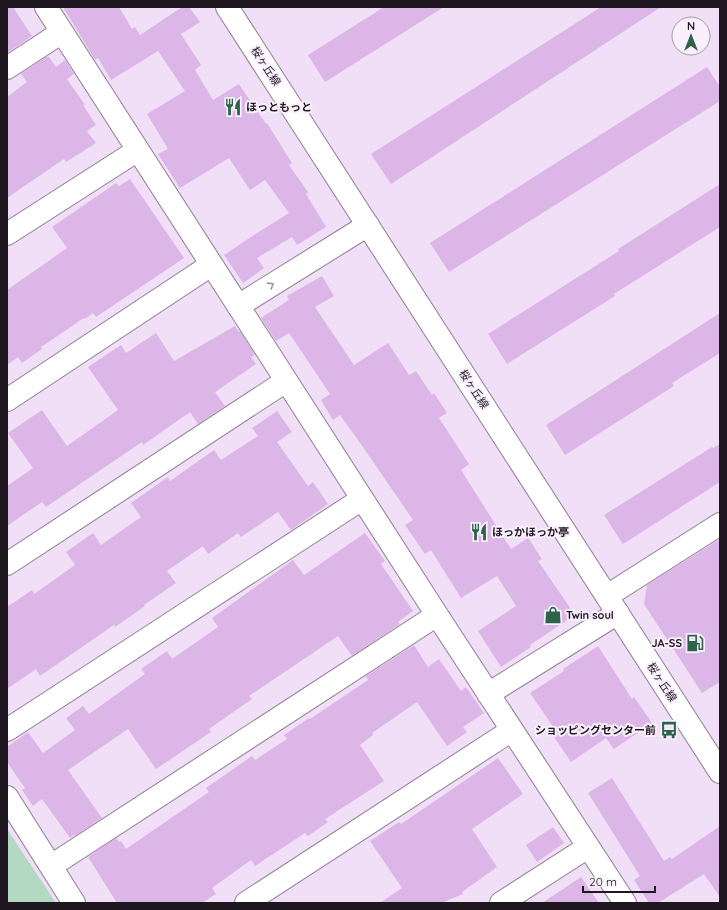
<svg xmlns="http://www.w3.org/2000/svg" width="727" height="910" font-family="Quicksand,'Noto Sans JP',sans-serif">
  <style>
    .green { fill: #b4d9c3 }
    .building { fill: #ddb6e8 }
    .lines { fill: none; stroke-linecap: round; stroke-linejoin: round }
    .street-casing { stroke: #8e7e92; stroke-width: 24 }
    .secondary-casing { stroke: #8e7e92; stroke-width: 24 }
    .street { stroke: #fff; stroke-width: 22 }
    .secondary { stroke: #fff; stroke-width: 22 }
    .oneway { stroke: #9a979a }
    .labels { text-anchor: middle; stroke-width: 4; stroke-linejoin: round; paint-order: stroke }
    .street-label { font-size: 11px; fill: #1e171f; stroke: #faeffd }
    .poi-label { font-size: 11px; font-weight: bold; fill: #1e171f; stroke: #faeffd; text-anchor: start }
  </style>
  <rect width="100%" height="100%" fill="#f0dff6"/>
  <path class="green" d="M7 829 56 903H7Z"/>
  <path class="building" d="M7 7H13L32 36 7 53Z
    M63 7H119L132 29 135 27 140 35 182 7H189L200 22 181 34 201 65 195 70 213 100 239 84 266 124 267 123 292 163 289 165 308 192 306 194 326 227 297 245 292 237 257 258 264 268 243 283 224 255 254 235 289 213 265 180 250 190 229 158 180 188 158 154 168 149 147 114 185 91 158 51 111 80 98 58 95 60Z
    M384 7H444L325 82 308 55Z
    M601 7H661L391 184 371 154Z
    M46 57H49L56 67 65 60 74 74 67 79 85 105H83L96 125 87 131 96 143 66 162 64 159 7 198V97L27 82 21 74Z
    M707 67 720 87V101L449 272 430 243Z
    M130 179 184 258 96 317 93 313 85 319 84 318 41 347 42 349 22 363 18 357 7 365V290L67 248 52 227 116 183 119 186Z
    M720 184V227L614 294 615 296 507 364 488 334 619 251 618 249Z
    M322 276 334 296 315 307 354 365 388 343 409 375 416 371 432 395 434 393 447 413 439 418 469 464 461 470 511 549 528 538 542 559 538 561 575 615 530 645 531 647 501 667 478 631 516 606 497 576 461 598 431 550 425 554 405 525 413 520 363 447 340 415 333 420 321 400 330 394 289 333 276 341 261 318 289 300 287 296Z
    M720 313V353L672 383 674 386 565 455 546 425Z
    M235 326 239 332 240 331 255 355 251 357 256 364 215 392 225 406 198 424 190 412 143 445 142 442 46 507 42 502 7 526V486L33 468 8 433 42 410 67 446 118 410 88 367 121 345 126 353 156 333 174 361Z
    M277 411 292 432 277 442 308 486 313 482 328 504 291 530 278 512 241 537 238 533 208 554 203 546 167 571 176 583 144 605 145 606 115 627 114 625 40 676 36 669 7 689V607L32 590 34 594 75 565 66 552 93 533 101 545 141 517 131 503 168 477 170 481 214 450 221 460 258 436 252 428Z
    M720 444V482L623 544 604 515 712 447 713 448Z
    M365 533 385 561 381 564 413 611 398 622 400 624 352 656 338 636 249 696 252 699 209 729 211 732 156 769 128 729 68 770 102 818 75 836 74 835 70 838 42 799 33 806 22 790 25 788 7 762V747L28 732 43 753 75 730 66 718 83 706 89 714 145 674 141 669 167 651 172 659 218 627 212 618 293 560 304 575Z
    M720 539V682L702 693 644 604 647 585Z
    M414 645 428 667 439 659 461 691 466 687 484 713 463 727 467 732 447 746 417 702 372 733 373 735 360 745 384 781 325 819 328 822 308 836 305 833 255 866 251 860 212 888 216 894 202 903H117L88 857 116 838 119 842 121 841 126 849 209 792 206 788 252 756 255 760 287 739 284 735 309 718 310 719 368 680 366 676Z
    M598 646 632 699 634 697 652 723 614 749 606 738 571 762 554 737 558 734 530 693 564 671 563 669Z
    M498 758 523 794 472 829 497 867 462 892 463 894 441 903H380L402 888 370 841 399 822 401 824Z
    M612 778 664 861 670 857 672 859 720 826V897L704 874 658 903H649L634 880 640 876 588 793Z
    M553 827 564 843 537 862 526 845Z
    M581 877 599 903H542Z"/>
  <g class="lines">
    <g class="street-casing">
      <path id="street" d="M46 7 437 615 625 903
        M7 68 62 32
        M7 234 138 150
        M238 306 368 225
        M7 400 211 265
        M7 564 286 381
        M607 596 720 524
        M488 694 618 613
        M7 730 362 499
        M7 797 74 903
        M51 866 437 615
        M246 903 512 730
        M501 903 588 847"/>
    </g>
    <g class="secondary-casing">
      <path id="secondary" d="M227 7 720 772"/>
    </g>
    <use href="#street" class="street"/>
    <use href="#secondary" class="secondary"/>
  </g>
  <defs><path id="oneway-chevron" d="M-2-3.5L2.5 0L-2 3.5" fill="none" stroke-width="1.6" stroke-linecap="round" stroke-linejoin="round"/></defs>
  <use class="oneway" href="#oneway-chevron" transform="translate(271 285) rotate(-32)"/>
  <defs>
    <g id="restaurant-bare" transform="scale(1.38)"><path d="M-5-6h1v4h1v-4h1v4h1v-4h1v5L-1.5 .5V6h-2V.5L-5-1ZM5-6V6H3V1.5H1.5Q1.5-4 5-6Z" fill="#2c6349" stroke="#faeffd" stroke-width="2.5" paint-order="stroke"/></g>
    <g id="shop-bare" transform="scale(1.38)"><path d="M-5-2.5h2.3a2.7 3.5 0 0 1 5.4 0H5L5.5 6h-11ZM-1.5-2.5h3a1.5 2.3 0 0 0-3 0Z" fill="#2c6349" stroke="#faeffd" stroke-width="2.5" paint-order="stroke"/></g>
    <g id="fuel-bare" transform="scale(1.38)"><path d="M-5.5-6h7V0h2V4h1.3V-2.5L3-4.5l.8-.8L6-3V5H2.5V1h-1V6h-7ZM-4.2-4.7v3.2H.2V-4.7Z" fill="#2c6349" stroke="#faeffd" stroke-width="2.5" paint-order="stroke"/></g>
    <g id="bus-bare" transform="scale(1.38)"><path d="M-5-6H5V4H4V6H2V4H-2V6H-4V4H-5ZM-3.5-4V0h7V-4ZM-3.5 1.2v1.5H-2V1.2ZM2 1.2v1.5H3.5V1.2Z" fill="#2c6349" stroke="#faeffd" stroke-width="2.5" paint-order="stroke"/></g>
  </defs>
  <g fill-rule="evenodd">
    <use href="#restaurant-bare" x="233" y="107"/>
    <use href="#restaurant-bare" x="479" y="532"/>
    <use href="#shop-bare" x="553" y="615"/>
    <use href="#fuel-bare" x="695" y="643"/>
    <use href="#bus-bare" x="669" y="730"/>
  </g>
  <g class="labels">
    <g class="street-label">
      <text transform="translate(266 66) rotate(57)" y="4">桜ヶ丘線</text>
      <text transform="translate(474 389) rotate(57)" y="4">桜ヶ丘線</text>
      <text transform="translate(662 682) rotate(57)" y="4">桜ヶ丘線</text>
    </g>
    <g class="poi-label">
      <text x="246" y="111">ほっともっと</text>
      <text x="492" y="536">ほっかほっか亭</text>
      <text x="566" y="619">Twin soul</text>
      <text x="682" y="647" text-anchor="end">JA-SS</text>
      <text x="656" y="734" text-anchor="end">ショッピングセンター前</text>
    </g>
  </g>
  <rect width="727" height="910" fill="none" stroke="#1e171f" stroke-width="16"/>
  <g transform="translate(691 36)"><circle r="19" fill="#faeffd" stroke="#a299a4"/>
  <path d="M0-3L7 15L0 10L-7 15Z" fill="#2c6349"/>
  <text y="-6" font-size="11" font-weight="bold" text-anchor="middle" fill="#1e171f">N</text>
  </g>
  <path d="M583 886v6h72v-6" fill="none" stroke="#1e171f" stroke-width="2"/>
  <text x="589" y="886" font-size="12" fill="#1e171f" stroke="#faeffd" stroke-width="3" paint-order="stroke">20 m</text>
</svg>
